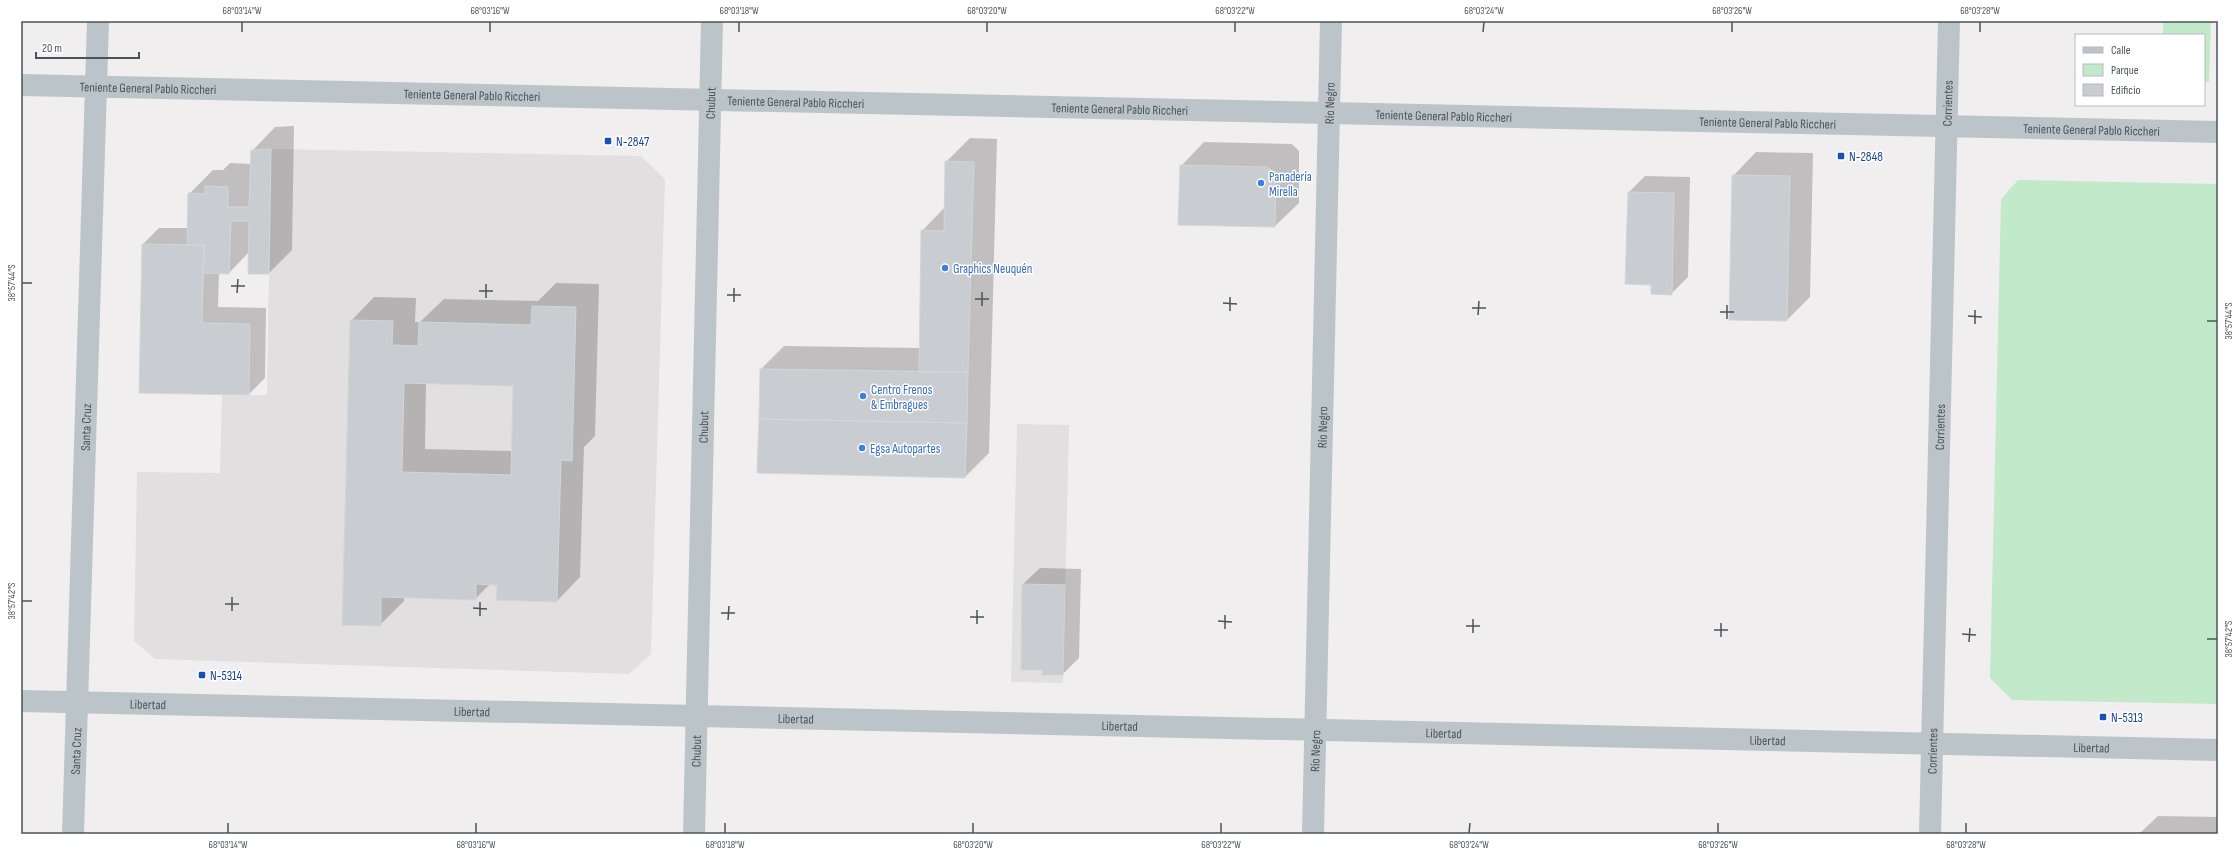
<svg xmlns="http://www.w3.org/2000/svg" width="2239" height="855" font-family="'Sofia Sans Condensed',sans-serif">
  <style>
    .education { fill: #e1dfe0 }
    .green { fill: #c2e9ca }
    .shadow { fill: #0003; fill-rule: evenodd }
    .building { fill: #c9ccd0; stroke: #d3d6d9; fill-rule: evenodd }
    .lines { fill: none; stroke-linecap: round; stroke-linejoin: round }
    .minor { stroke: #bbc5c9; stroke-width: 22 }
    .tertiary { stroke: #bbc5c9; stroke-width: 22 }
    .ticks { fill: none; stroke: #495459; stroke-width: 1.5 }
    .transit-dot { fill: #1a4fb4; stroke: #fff; stroke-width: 1.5 }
    .shop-dot { fill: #3f7fe0; stroke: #fff; stroke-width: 1.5 }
    .labels { text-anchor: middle; stroke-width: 3; stroke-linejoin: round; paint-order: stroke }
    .street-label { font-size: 13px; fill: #495459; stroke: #fff }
    .transit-label { font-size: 13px; fill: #164399; stroke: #fff; text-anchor: start }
    .shop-label { font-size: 13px; fill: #366cbe; stroke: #fff; text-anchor: start }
    .neatline { fill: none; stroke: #495459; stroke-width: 1.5 }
    .ticks-label { font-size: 10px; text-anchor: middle; fill: #495459 }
  </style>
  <rect width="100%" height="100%" fill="#f1eeef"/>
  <path class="education" d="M271 149 641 156 665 179 651 654 629 674 155 659 134 641 137 472 220 473 222 395H267Z
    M1017 424 1069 425 1063 683 1011 682Z"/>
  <path class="green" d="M2163 21H2211L2209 82H2204V35H2163Z
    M2018 180 2218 184V704L2012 700 1990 678 2001 199Z"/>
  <path class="shadow" d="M294 126 292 250 269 273 249 252 229 273 219 272 218 307 266 308 265 378 249 394 140 392 143 244 159 228H188L189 194 213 170H223L230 163 251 164 252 151 275 127Z
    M970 138 997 139 989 453 965 477 761 369 784 346 920 348 922 231 945 207 946 162Z
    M1204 142 1292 144 1299 151V203L1275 226 1179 224 1181 166Z
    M1756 152 1813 153 1810 297 1787 320 1733 176Z
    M1645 176 1690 177 1688 277 1671 294 1652 284 1629 192Z
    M556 283 599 284 595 436 584 447 580 577 557 601 490 584 475 599 404 597V601L380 625 351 321 374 297 416 298 415 322H420L444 299 538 301ZM426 382 514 385 512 451 425 449Z
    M1040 568 1081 569 1079 658 1063 674 1023 584Z
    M2158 816 2218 817V834H2139Z"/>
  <path class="building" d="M271 149 269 274H248L249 221H231L229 274 203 273 204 245H187L188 193 205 194V186L228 187V207H249L251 150Z
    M945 161 974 162 968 372H919L921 230 944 231Z
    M1180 165 1268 167 1276 175 1275 227 1178 225Z
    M1732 175 1790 176 1787 321 1729 320Z
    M1628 192 1674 193 1672 295 1651 294V285L1625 284Z
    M142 244 204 245 202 323 250 324 249 395 139 393Z
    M532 306 576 307 572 461 561 460 557 602 496 600 497 585 476 584V600L381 597V626L342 625 350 320 393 321 392 345 418 346 419 322 531 325ZM404 383 513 386 511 475 402 472Z
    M760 369 968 372 967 423 759 419Z
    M759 419 967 423 965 478 757 473Z
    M1022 584 1065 585 1063 675H1042V670H1021Z"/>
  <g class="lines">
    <g class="minor">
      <path id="s1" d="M21 701 2218 750"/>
      <path id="s2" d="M73 834 98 21"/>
      <path id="s3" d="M694 834 712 21"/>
      <path id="s4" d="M1313 834 1331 21"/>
      <path id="s5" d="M1930 834 1949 21"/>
    </g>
    <path class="tertiary" id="s6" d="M21 85 2218 132"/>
  </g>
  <path class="ticks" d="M242 32V22M490 32V22M739 32V22M987 32V22M1235 32V22M1483 32 1484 22M1732 32V22M1980 32V22M22 283H32M231 286H245M479 291H493M237 293 238 279M727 295H741M486 298V284M975 299H989M734 302V288M1223 303 1237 304M982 306V292M1472 308H1486M1230 311V297M1720 312H1734M1478 315 1479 301M1968 316 1982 317M1727 319V305M2207 321H2217M1975 324V310M22 601H32M225 604H239M473 608 487 609M232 611V597M721 613H735M480 616V602M970 617H984M728 620 729 606M1218 621 1232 622M977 624V610M1466 626H1480M1225 629V615M1714 630H1728M1473 633V619M1962 634 1976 635M1721 637V623M2207 639H2217M1969 642 1970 628M228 833V823M476 833V823M725 833V823M973 833V823M1221 833V823M1469 833 1470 823M1718 833V823M1966 833V823"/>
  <g class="transit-dot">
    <rect x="604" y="137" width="8" height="8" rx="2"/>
    <rect x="1837" y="152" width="8" height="8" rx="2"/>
    <rect x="198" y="671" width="8" height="8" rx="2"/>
    <rect x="2099" y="713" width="8" height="8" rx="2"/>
  </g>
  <g class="shop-dot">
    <circle cx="1261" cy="183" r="4"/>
    <circle cx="945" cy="268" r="4"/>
    <circle cx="863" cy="396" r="4"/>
    <circle cx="862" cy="448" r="4"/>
  </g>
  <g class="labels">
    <g class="street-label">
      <text dy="5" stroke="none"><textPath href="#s6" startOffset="127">Teniente General Pablo Riccheri</textPath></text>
      <text dy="5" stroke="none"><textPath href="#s6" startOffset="451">Teniente General Pablo Riccheri</textPath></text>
      <text dy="5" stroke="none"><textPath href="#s6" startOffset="775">Teniente General Pablo Riccheri</textPath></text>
      <text dy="5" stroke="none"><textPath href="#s3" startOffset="731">Chubut</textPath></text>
      <text dy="5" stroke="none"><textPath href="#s4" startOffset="731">Río Negro</textPath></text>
      <text dy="5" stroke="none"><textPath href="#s5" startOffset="731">Corrientes</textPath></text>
      <text dy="5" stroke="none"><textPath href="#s6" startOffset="1099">Teniente General Pablo Riccheri</textPath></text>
      <text dy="5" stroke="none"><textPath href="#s6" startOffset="1423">Teniente General Pablo Riccheri</textPath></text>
      <text dy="5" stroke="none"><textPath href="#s6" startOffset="1747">Teniente General Pablo Riccheri</textPath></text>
      <text dy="5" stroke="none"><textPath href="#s6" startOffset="2071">Teniente General Pablo Riccheri</textPath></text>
      <text dy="5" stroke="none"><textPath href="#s3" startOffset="407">Chubut</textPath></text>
      <text dy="5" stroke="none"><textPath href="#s4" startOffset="407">Río Negro</textPath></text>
      <text dy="5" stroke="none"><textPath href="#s2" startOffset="407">Santa Cruz</textPath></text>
      <text dy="5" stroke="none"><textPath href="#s5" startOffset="407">Corrientes</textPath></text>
      <text dy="5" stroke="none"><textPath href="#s1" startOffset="127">Libertad</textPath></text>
      <text dy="5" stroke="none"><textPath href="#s1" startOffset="451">Libertad</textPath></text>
      <text dy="5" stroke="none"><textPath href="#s1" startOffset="775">Libertad</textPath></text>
      <text dy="5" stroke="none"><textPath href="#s1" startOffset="1099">Libertad</textPath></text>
      <text dy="5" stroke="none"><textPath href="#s1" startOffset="1423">Libertad</textPath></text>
      <text dy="5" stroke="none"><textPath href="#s1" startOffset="1747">Libertad</textPath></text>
      <text dy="5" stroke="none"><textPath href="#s1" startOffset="2071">Libertad</textPath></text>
      <text dy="5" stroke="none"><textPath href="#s2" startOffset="83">Santa Cruz</textPath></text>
      <text dy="5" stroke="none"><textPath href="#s3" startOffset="83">Chubut</textPath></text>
      <text dy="5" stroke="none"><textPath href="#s4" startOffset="83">Río Negro</textPath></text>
      <text dy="5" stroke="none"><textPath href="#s5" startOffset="83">Corrientes</textPath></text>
    </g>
    <g class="transit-label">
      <text x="616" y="146">N-2847</text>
      <text x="1849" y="161">N-2848</text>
      <text x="210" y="680">N-5314</text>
      <text x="2111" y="722">N-5313</text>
    </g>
    <g class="shop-label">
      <text x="1269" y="181">Panadería<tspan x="1269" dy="15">Mirella</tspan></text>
      <text x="953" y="273">Graphics Neuquén</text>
      <text x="871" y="394">Centro Frenos<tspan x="871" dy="15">&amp; Embragues</tspan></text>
      <text x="870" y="453">Egsa Autopartes</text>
    </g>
  </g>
  <rect width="2239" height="855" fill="none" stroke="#ffffff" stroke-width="44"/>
  <rect x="2075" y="34" width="130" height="72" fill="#ffffff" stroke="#b6bbbd"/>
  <rect x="2083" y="47" width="20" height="6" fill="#bbc5c9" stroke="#b6bbbd"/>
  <text x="2111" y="54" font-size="12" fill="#495459">Calle</text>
  <rect x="2083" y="64" width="20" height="12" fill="#c2e9ca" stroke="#b6bbbd"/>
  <text x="2111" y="74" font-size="12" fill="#495459">Parque</text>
  <rect x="2083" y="84" width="20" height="12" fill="#c9ccd0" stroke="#b6bbbd"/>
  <text x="2111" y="94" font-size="12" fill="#495459">Edificio</text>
  <path d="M36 52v6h103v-6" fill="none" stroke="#495459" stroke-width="2"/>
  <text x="42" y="52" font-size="12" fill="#495459" stroke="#ffffff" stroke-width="3" paint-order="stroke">20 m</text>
  <rect x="22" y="22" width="2195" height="811" class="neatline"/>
  <g class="ticks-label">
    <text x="242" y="14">68°03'14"W</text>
    <text x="490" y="14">68°03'16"W</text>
    <text x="739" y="14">68°03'18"W</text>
    <text x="987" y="14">68°03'20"W</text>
    <text x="1235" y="14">68°03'22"W</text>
    <text x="1484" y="14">68°03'24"W</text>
    <text x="1732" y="14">68°03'26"W</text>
    <text x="1980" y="14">68°03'28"W</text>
    <text transform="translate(11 283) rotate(-90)" y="4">38°57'44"S</text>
    <text transform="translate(2228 321) rotate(-90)" y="4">38°57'44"S</text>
    <text transform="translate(11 601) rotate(-90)" y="4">38°57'42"S</text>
    <text transform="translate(2228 639) rotate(-90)" y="4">38°57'42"S</text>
    <text x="228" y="848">68°03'14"W</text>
    <text x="476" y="848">68°03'16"W</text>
    <text x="725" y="848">68°03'18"W</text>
    <text x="973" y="848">68°03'20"W</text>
    <text x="1221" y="848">68°03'22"W</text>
    <text x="1469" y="848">68°03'24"W</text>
    <text x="1718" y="848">68°03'26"W</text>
    <text x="1966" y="848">68°03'28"W</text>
  </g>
</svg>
